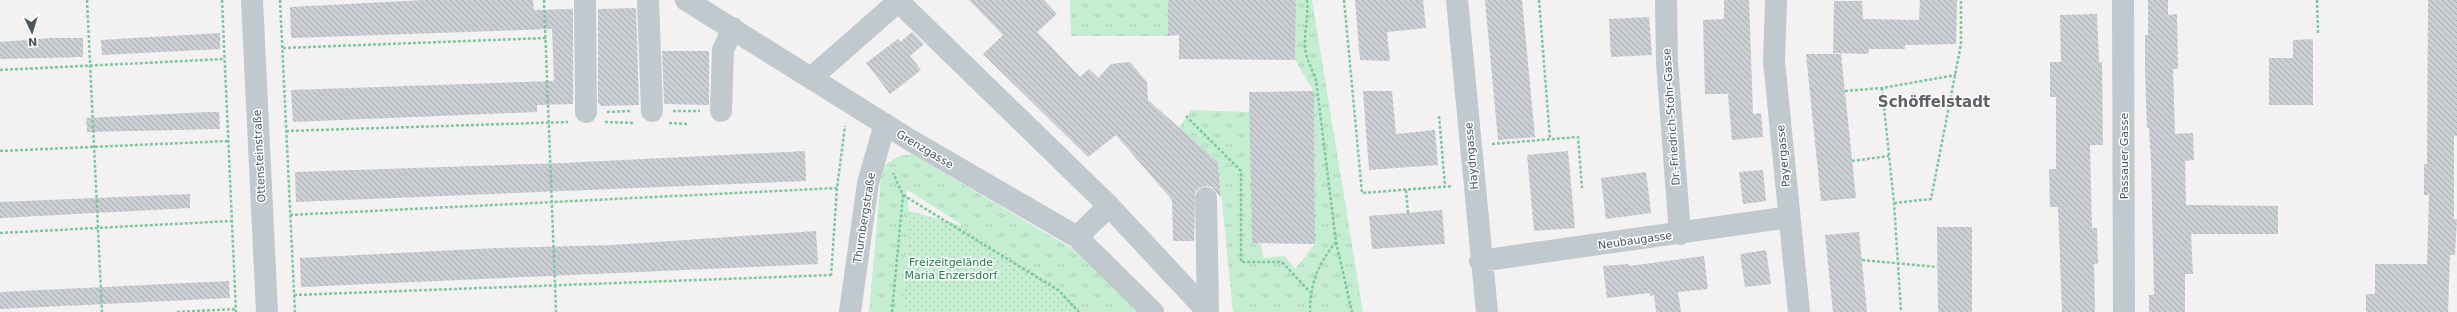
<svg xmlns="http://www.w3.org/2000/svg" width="2457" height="312" font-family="'DejaVu Sans',sans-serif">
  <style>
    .grass { fill: url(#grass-tufts) }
    .park { fill: url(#park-dots) }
    .building { fill: url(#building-back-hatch) }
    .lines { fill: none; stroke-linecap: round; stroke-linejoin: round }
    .path { stroke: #7ec8a0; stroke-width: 2.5; stroke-dasharray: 3 2; stroke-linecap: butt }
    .minor { stroke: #c0c9ce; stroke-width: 22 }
    .labels { text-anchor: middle; stroke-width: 3; stroke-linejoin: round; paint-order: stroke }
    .street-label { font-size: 11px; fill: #4a555d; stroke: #fff }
    .park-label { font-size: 11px; fill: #1f7b48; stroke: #fff }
    .district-label { font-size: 15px; font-weight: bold; fill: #5e6266; stroke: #fff }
  </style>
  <defs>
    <pattern id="grass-tufts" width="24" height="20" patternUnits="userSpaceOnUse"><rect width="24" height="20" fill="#c4edd1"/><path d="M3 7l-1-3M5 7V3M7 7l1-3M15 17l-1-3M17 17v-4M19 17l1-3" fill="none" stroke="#aacdb6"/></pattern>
    <pattern id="park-dots" width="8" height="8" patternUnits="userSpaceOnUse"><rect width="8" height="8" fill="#c4edd1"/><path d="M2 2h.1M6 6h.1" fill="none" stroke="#aacdb6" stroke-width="1.8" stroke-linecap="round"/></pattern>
    <pattern id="building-back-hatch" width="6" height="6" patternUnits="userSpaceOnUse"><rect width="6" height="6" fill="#cbced3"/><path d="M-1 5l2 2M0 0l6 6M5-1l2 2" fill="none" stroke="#a7aaae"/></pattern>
  </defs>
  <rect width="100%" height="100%" fill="#f3f1f1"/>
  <path class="grass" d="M1070 0H1168V36H1071Z
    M1296 0H1312L1363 312H1233L1218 162 1179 128 1191 110 1250 112 1252 243H1261L1263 258 1285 256 1295 269 1315 244 1314 92 1295 60Z
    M912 154 1081 254 1139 312H1084L1061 288 906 189 909 211 904 312H869L882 167 899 156Z"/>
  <path class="park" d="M909 211 964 226 1061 288 1085 312H904Z"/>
  <path class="building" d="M425 0H533L534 10 573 9V104L537 105V112L293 122 291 90 554 81 552 29 291 38 290 7Z
    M969 0H1044L1057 14 1037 32 1080 77 1089 69 1098 78 1111 64 1130 62 1147 82 1148 100 1218 162 1221 198 1212 187 1206 186 1199 188 1195 192 1194 241H1173L1172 200 1116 135 1088 157 983 54 1003 35Z
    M1168 0H1296L1295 60 1179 59V35L1168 36Z
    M1355 0H1423L1426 28 1387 32 1390 61 1360 60Z
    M1485 0H1522L1535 137 1498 140Z
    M1724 0H1749L1753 114 1761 113 1763 137 1732 140 1728 94H1705L1703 20 1724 19Z
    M1920 0H1957L1956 44 1905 45V49H1869L1868 54 1833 53 1834 1H1862L1863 19 1919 20Z
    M2148 0H2168V15L2177 14 2178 69H2173L2175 134 2193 133 2194 160 2185 161 2186 205 2278 206V234H2191L2193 274H2185V312H2149V295H2154L2151 162 2149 128H2147L2145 70V35H2148Z
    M2428 0H2457V136H2454V219H2457L2455 255H2450L2448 312H2366V294H2375V264H2427L2429 195H2424V164H2427Z
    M636 8 639 105 601 106 598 103V9Z
    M2097 14 2099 62H2102L2103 145H2090L2092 228H2097L2098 264H2094L2095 312H2062L2058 207H2050L2049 169H2056V97H2050V62H2061L2060 15Z
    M1649 17 1652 55 1611 57 1609 19Z
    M912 32 924 44 910 56 921 70 890 94 866 63 898 39 900 42Z
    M220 33V49L102 55 101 40Z
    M52 38H83V57L0 59V42Z
    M2313 39V105H2269V58H2293V40Z
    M662 51H709V105L664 104Z
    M1806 54H1841L1856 198 1821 201Z
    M1314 91 1315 244 1252 243 1249 92Z
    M1363 91H1392L1396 134 1435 130 1438 165 1369 170Z
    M208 112H219L220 129 87 132 86 118Z
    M805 151 806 181 296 202 295 172 563 163Z
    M1568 151 1575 228 1534 231 1527 155Z
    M1763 170 1766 201 1743 204 1739 172Z
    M1646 172 1651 213 1606 219 1601 178Z
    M190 194V208L0 218V202Z
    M1442 210 1445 244 1372 249 1369 216Z
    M1937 227H1972V312H1938Z
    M816 231 818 264 301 287 300 258 496 248 613 245Z
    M1859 232 1867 312H1833L1825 235Z
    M1766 250 1771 284 1745 287 1740 254Z
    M1704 256 1708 289 1678 292 1681 312H1656L1654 295 1650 296V293L1607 298 1603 266 1629 264V266Z
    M229 281 230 298 0 309V292Z"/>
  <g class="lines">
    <path class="path" d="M87 0 102 312
      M222 0 236 312
      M280 0 295 312
      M544 0 556 312
      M1307 0C1309 16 1304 31 1305 47 1306 59 1312 69 1316 80L1336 242C1318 264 1310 283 1310 312
      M1344 0 1362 193 1453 186
      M1539 0 1550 139
      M2317 0 2318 33
      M283 48 546 38
      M0 70 224 59
      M1882 88 1894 203 1901 312
      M1845 91 1882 88 1956 75
      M673 111H700
      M607 112 630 111
      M1186 116 1241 171V262H1282L1310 292
      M1439 116 1445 186
      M605 122 634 123
      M669 123 688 124
      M286 131 568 122
      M1492 144 1578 137 1582 188
      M0 151 228 141
      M1852 161 1889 156
      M1406 190 1408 213
      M903 195 1058 290 1079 312
      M1894 203 1931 199 1961 44V0
      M290 215 837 188
      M0 233 231 221
      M1336 242 1352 312
      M1862 260 1937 267
      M831 276 837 188 845 126
      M294 295 831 275
      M177 312 236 309
      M892 312 903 195 893 173"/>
    <path class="minor" d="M252 0 267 312
      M585 0 586 112
      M648 0 652 111
      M686 0 910 140 1077 237 1153 312
      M1457 0 1487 312
      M1666 0 1667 63 1680 234
      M1776 0 1774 61 1799 312
      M2123 0 2124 312
      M898 1 1109 206 1208 312
      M811 78 900 0
      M721 111 723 50 733 28
      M1206 198 1208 312
      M1077 237 1109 206
      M1480 261 1789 217
      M850 312 868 183 885 124"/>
  </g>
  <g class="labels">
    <g class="street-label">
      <text transform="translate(1671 117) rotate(-94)" y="4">Dr.-Friedrich-Stöhr-Gasse</text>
      <text transform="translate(925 149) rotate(31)" y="4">Grenzgasse</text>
      <text transform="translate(259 156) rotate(-93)" y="4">Ottensteinstraße</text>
      <text transform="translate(1471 156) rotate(-95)" y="4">Haydngasse</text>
      <text transform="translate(1783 156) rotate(-95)" y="4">Payergasse</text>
      <text transform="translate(2124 156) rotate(-90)" y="4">Passauer Gasse</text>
      <text transform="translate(864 218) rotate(-81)" y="4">Thurnbergstraße</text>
      <text transform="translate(1635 240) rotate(-8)" y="4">Neubaugasse</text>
    </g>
    <g class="park-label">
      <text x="951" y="266">Freizeitgelände<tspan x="951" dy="13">Maria Enzersdorf</tspan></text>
    </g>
    <g class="district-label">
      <text x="1934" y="107">Schöffelstadt</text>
    </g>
  </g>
  <g transform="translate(32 32) rotate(176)" stroke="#ffffff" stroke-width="3" paint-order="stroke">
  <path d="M0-3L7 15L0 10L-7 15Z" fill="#4a555d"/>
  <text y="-6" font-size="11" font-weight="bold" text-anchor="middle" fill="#4a555d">N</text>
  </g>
</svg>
